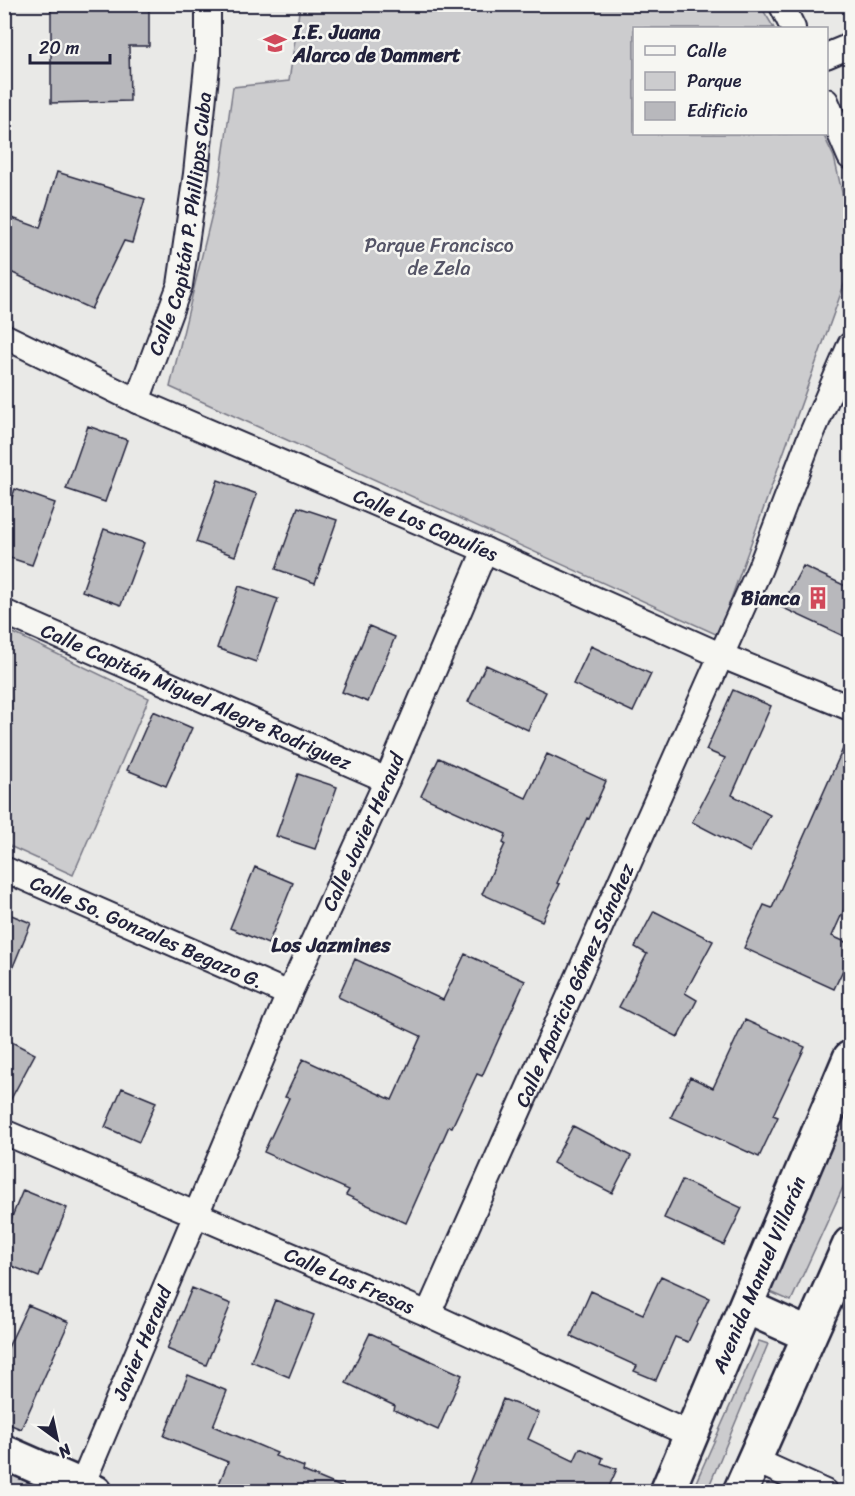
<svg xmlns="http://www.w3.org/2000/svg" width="855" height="1496" font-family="Sriracha,sans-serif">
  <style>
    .green { fill: #ccccce; stroke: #777784; stroke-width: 1.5 }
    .building { fill: #b8b8bc; stroke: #22223b; stroke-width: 1.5 }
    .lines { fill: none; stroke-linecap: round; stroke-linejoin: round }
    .street-casing { stroke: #22223b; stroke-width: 28 }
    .secondary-casing { stroke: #22223b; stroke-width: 38 }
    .primary-casing { stroke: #22223b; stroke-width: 38 }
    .street { stroke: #f6f6f2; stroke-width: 24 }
    .secondary { stroke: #f6f6f2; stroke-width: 33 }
    .primary { stroke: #f6f6f2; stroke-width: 33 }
    .labels { text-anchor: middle; stroke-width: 5; stroke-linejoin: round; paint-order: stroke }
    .poi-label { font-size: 20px; font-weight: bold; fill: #22223b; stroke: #f6f6f2; text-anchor: start }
    .street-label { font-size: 20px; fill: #22223b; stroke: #f6f6f2 }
    .park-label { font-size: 20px; fill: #555567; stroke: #f6f6f2 }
    .neighbourhood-label { font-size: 21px; font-weight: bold; fill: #22223b; stroke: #f6f6f2 }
  </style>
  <rect width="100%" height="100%" fill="#e9e9e7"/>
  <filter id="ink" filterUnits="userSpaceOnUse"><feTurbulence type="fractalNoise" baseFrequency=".0167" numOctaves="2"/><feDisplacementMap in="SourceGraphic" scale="12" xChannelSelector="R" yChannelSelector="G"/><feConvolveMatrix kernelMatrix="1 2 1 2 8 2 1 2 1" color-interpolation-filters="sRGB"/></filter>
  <g filter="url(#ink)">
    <path class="green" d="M300 5H760L774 28H634V134H823L834 157 850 227V268L718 635 170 387 219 185 233 87 289 81Z
      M5 629 149 698 73 875 5 844Z
      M850 1104V1172L791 1301 766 1290Z
      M759 1341 768 1344 707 1491H692Z
      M4 1459 77 1491 13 1492 5 1488Z"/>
    <path class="building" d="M51 4H149V46H129L130 101 51 103Z
      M57 172 145 199 132 243 124 241 91 309 4 269V215L40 228Z
      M88 426 127 440 105 502 66 489Z
      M218 480 257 494 235 556 196 542Z
      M15 489 55 503 32 565 4 556V520Z
      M298 507 337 520 315 583 276 569Z
      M104 529 144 543 121 605 82 591Z
      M803 566 850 588V639L781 607Z
      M239 586 278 599 256 662 217 648Z
      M369 626 395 637 368 702 342 692Z
      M591 646 651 674 633 712 573 684Z
      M486 665 546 692 528 730 468 702Z
      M733 690 771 706 732 795 770 815 750 852 692 822 725 758 706 750Z
      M153 711 192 728 166 786 127 770Z
      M850 733V896L832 936 850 944V955L834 989 744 948 764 905 772 908Z
      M547 754 606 781 589 819 587 818 557 883 560 884 542 921 482 894 505 844 503 843 506 834 421 796 439 758 526 798Z
      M298 774 337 787 315 849 276 836Z
      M255 867 293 883 268 944 230 928Z
      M654 911 713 941 685 993 697 1000 678 1037 619 1007 647 954 635 947Z
      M4 912 31 923 5 986H4Z
      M465 954 525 981 482 1076 477 1074 452 1127 449 1126 406 1223 346 1195 349 1190 264 1152 289 1098 285 1097 303 1059 392 1100 421 1036 338 997 355 959 443 1000Z
      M745 1020 805 1047 773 1115 778 1117 759 1157 671 1117 690 1077 713 1088Z
      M4 1038 35 1054 4 1112Z
      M122 1088 156 1102 139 1142 105 1127Z
      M573 1126 631 1156 612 1193 553 1163Z
      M682 1180 742 1208 724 1245 664 1218Z
      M23 1190 67 1208 39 1277 4 1263V1236Z
      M661 1276 709 1298 688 1342 675 1337 656 1380 634 1371 637 1366 571 1336 591 1291 643 1314Z
      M192 1288 231 1304 206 1365 167 1349Z
      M275 1300 314 1315 289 1377 251 1361Z
      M28 1305 69 1322 21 1429 4 1422V1356Z
      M370 1333 462 1375 438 1430 394 1410 395 1406 346 1383Z
      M188 1375 227 1391 213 1426 277 1453 275 1456 304 1467 303 1471 351 1491H216L228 1462 164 1436Z
      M503 1399 539 1413 528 1439 574 1461 580 1448 603 1458 601 1463 617 1469 607 1491H466Z"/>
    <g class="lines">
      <g class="street-casing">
        <g id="street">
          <path d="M781 4 793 28"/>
          <path d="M826 56 850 46"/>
          <path d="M826 101 850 157"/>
          <path id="s1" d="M4 336 137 401 485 550 720 655 850 708"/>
          <path id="s2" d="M137 401 180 285 196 174 208 56V4"/>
          <path id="s3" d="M4 612 387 780"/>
          <path id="s4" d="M4 869 289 994"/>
          <path id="s5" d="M4 1132 428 1314 691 1435"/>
          <path id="s6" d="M428 1314 760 568 809 440 850 345"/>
          <path d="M754 1460 825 1492"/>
          <path id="s7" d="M87 1473 289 994 387 780 485 550"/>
        </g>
      </g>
      <g class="secondary-casing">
        <g id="secondary">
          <path d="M747 1307 809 1335"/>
          <path d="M4 1452 95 1492"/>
          <path id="s8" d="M667 1492 850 1058"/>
          <path d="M740 1492 850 1244"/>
        </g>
      </g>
      <g class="primary-casing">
        <path id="primary" d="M81 1485 89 1492"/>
      </g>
      <use href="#street" class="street"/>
      <use href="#secondary" class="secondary"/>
      <use href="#primary" class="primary"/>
    </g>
  </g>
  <defs>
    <g id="university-bare" transform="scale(1.8)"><path d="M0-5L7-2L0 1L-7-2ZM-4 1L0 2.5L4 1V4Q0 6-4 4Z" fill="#d1495b" stroke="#f6f6f2" stroke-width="2.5" paint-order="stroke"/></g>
    <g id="building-bare" transform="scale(1.8)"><path d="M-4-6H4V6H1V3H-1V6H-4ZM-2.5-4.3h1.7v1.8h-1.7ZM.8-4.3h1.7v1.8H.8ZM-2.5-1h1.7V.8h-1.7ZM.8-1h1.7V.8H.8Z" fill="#d1495b" stroke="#f6f6f2" stroke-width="2.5" paint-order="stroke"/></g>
  </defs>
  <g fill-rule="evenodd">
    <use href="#university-bare" x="275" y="43"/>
    <use href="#building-bare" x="818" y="598"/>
  </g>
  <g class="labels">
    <g class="poi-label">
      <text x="293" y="39">I.E. Juana<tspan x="293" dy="23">Alarco de Dammert</tspan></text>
      <text x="800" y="605" text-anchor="end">Bianca</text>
    </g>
    <g class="street-label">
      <text dy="7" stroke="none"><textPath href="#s2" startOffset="184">Calle Capitán P. Phillipps Cuba</textPath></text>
      <text dy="7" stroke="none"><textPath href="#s1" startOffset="462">Calle Los Capulíes</textPath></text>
      <text dy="7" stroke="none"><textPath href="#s3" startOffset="210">Calle Capitán Miguel Alegre Rodriguez</textPath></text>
      <text dy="7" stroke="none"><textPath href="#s7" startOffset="698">Calle Javier Heraud</textPath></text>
      <text dy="7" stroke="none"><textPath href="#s4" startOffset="156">Calle So. Gonzales Begazo G.</textPath></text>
      <text dy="7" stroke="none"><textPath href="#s6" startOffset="360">Calle Aparicio Gómez Sánchez</textPath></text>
      <text dy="7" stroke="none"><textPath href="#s8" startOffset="236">Avenida Manuel Villarán</textPath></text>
      <text dy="7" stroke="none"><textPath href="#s5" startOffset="376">Calle Las Fresas</textPath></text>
      <text dy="7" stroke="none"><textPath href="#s7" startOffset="141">Javier Heraud</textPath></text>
    </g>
    <g class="park-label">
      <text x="439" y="252">Parque Francisco<tspan x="439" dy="23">de Zela</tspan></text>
    </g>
    <g class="neighbourhood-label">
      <text x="331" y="952">Los Jazmines</text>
    </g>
  </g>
  <rect width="855" height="1496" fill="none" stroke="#f6f6f2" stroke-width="24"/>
  <rect x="12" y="12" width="831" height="1472" fill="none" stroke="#22223b" stroke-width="2" filter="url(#ink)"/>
  <rect x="633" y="27" width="195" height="108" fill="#f6f6f2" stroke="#a1a1a9" stroke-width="1.5"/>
  <rect x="645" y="46" width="30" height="9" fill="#f6f6f2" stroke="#a1a1a9" stroke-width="1.5"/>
  <text x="687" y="57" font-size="18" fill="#22223b">Calle</text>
  <rect x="645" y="72" width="30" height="18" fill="#ccccce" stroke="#a1a1a9" stroke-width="1.5"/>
  <text x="687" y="87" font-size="18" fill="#22223b">Parque</text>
  <rect x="645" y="102" width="30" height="18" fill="#b8b8bc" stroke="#a1a1a9" stroke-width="1.5"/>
  <text x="687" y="117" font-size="18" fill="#22223b">Edificio</text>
  <g transform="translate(57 1439) rotate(147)" stroke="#f6f6f2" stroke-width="4.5" paint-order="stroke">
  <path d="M0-4.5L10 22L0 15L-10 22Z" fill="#22223b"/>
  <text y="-9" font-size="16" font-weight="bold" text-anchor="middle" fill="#22223b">N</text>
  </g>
  <path d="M30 54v9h80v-9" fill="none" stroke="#22223b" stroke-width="3"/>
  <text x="39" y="54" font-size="18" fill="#22223b" stroke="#f6f6f2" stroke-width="4.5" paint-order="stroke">20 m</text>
</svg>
